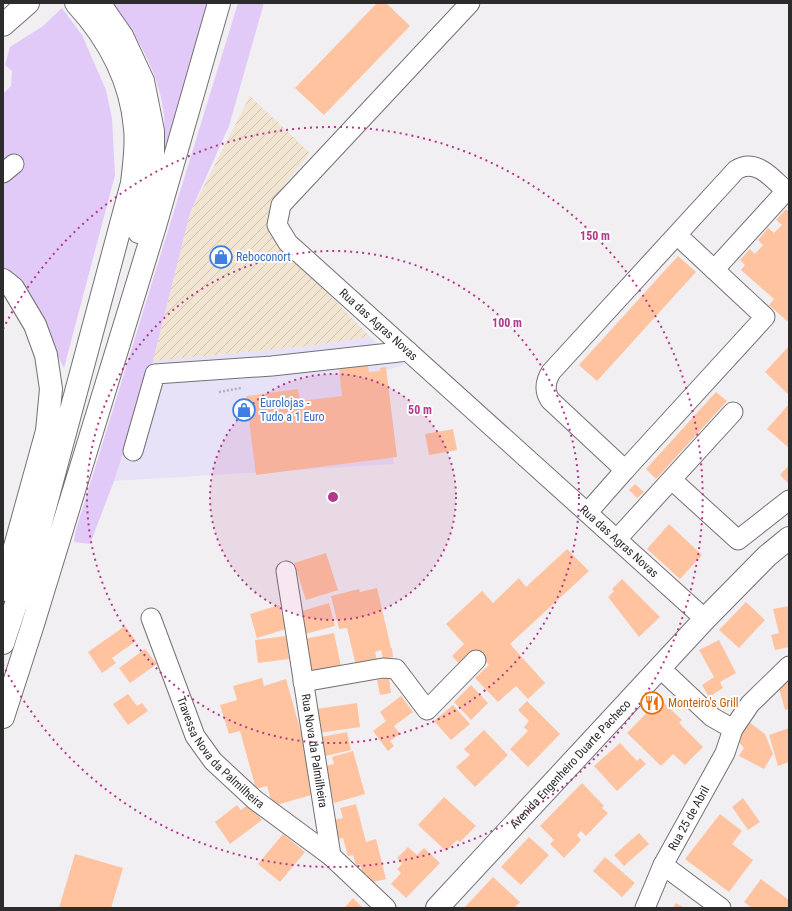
<svg xmlns="http://www.w3.org/2000/svg" width="792" height="911" font-family="'Roboto Condensed',sans-serif">
  <style>
    .commercial { fill: #e8e2f8 }
    .industrial { fill: url(#industrial-furrows) }
    .green { fill: #e2caf8 }
    .building { fill: #ffc39f }
    .lines { fill: none; stroke-linecap: round; stroke-linejoin: round }
    .minor-casing { stroke: #737174; stroke-width: 21 }
    .major-casing { stroke: #737174; stroke-width: 24 }
    .highway-casing { stroke: #737174; stroke-width: 24 }
    .path { stroke: #b3b1b3; stroke-width: 2.5; stroke-dasharray: 2 2; stroke-linecap: butt }
    .minor { stroke: #fff; stroke-width: 19 }
    .major { stroke: #fff; stroke-width: 22 }
    .highway { stroke: #fff; stroke-width: 22 }
    .ring { fill: none; stroke: #b3388b; stroke-width: 2; stroke-dasharray: 2 4 }
    .labels { text-anchor: middle; stroke-width: 4; stroke-linejoin: round; paint-order: stroke }
    .shop-label { font-size: 12px; fill: #366cbe; stroke: #fefdff; text-anchor: start }
    .street-label { font-size: 12px; fill: #2d2c2d; stroke: #fefdff }
    .food-label { font-size: 12px; fill: #c56008; stroke: #fefdff; text-anchor: start }
    .centre { fill: #b3388b; stroke: #fefdff; stroke-width: 2 }
    .ring-label { font-size: 12px; text-anchor: middle; font-weight: bold; fill: #b3388b; stroke: #fefdff; stroke-width: 4; stroke-linejoin: round; paint-order: stroke }
  </style>
  <defs>
    <pattern id="industrial-furrows" width="10" height="10" patternUnits="userSpaceOnUse"><rect width="10" height="10" fill="#f1e4d0"/><path d="M-1 1l2-2M0 10L10 0M9 11l2-2" fill="none" stroke="#cfc4b3"/></pattern>
  </defs>
  <rect width="100%" height="100%" fill="#f1eff2"/>
  <path class="commercial" d="M370 337 405 365 386 370 394 464 114 481 153 361 309 346Z"/>
  <path class="industrial" d="M250 96 310 153 277 194 268 223 281 244 370 337 309 346 153 361 190 213Z"/>
  <path class="green" d="M112 3H208L185 89 164 152C164 140 165 127 164 115 159 72 137 36 112 3Z
    M238 3H264L229 126 190 213 153 361 114 481 90 544 74 542 75 533Z
    M62 8 82 35 106 90 112 118 115 175 64 368 28 298 3 271V94L11 86 12 71 5 65 10 47 43 26Z"/>
  <path class="building" d="M377 3H386L410 26 324 115 295 88Z
    M786 209 789 212V319L787 321 769 305 774 299 741 270 745 265 740 260 750 249 755 254 763 245 758 240 768 228 774 233 782 225 776 220Z
    M678 256 696 272 597 381 579 365Z
    M789 346V395L765 372Z
    M368 364 369 372 380 371V368L386 367 397 457 256 475 246 396 298 389 300 401 342 396 339 368Z
    M716 392 727 401 656 479 646 469Z
    M789 404V448L767 429Z
    M453 429 457 450 429 455 425 434Z
    M789 465V482L788 483 780 475Z
    M635 484 644 492 637 498 629 490Z
    M669 524 702 555 680 579 647 549Z
    M567 549 589 571 510 644 545 683 528 699 516 686 498 702 475 678 489 665 477 652 461 666 452 656 464 644 446 624 482 591 493 603 519 578 526 587Z
    M326 553 338 590 306 600 294 563Z
    M622 579 660 617 639 637 608 597 614 591 612 589Z
    M377 588 391 648 387 649 392 648 393 657 383 659 381 650 375 652 377 661 356 666 347 628 339 629 331 596 359 589 360 592Z
    M746 602 765 620 739 648 719 630Z
    M329 603 335 626 305 634 299 612Z
    M279 605 286 629 257 638 250 614Z
    M789 606V647L775 650 771 635 779 633 773 609Z
    M125 626 136 641 112 658 116 663 102 673 88 652Z
    M334 633 342 671 312 678 304 639Z
    M286 636 289 659 258 663 255 640Z
    M719 640 736 673 720 682 723 688 709 697 702 685 714 677 699 650Z
    M145 649 157 664 130 683 119 668Z
    M262 678 264 686 286 679 318 793 273 806 267 786 256 789 240 731 229 734 220 705 237 700 233 686Z
    M389 678 391 693 380 695 377 680Z
    M789 678V709L785 710 777 681Z
    M471 685 488 703 471 720 454 702Z
    M128 694 137 706 142 703 148 711 128 725 113 704Z
    M401 696 413 712 394 726 400 734 390 741 394 746 388 751 373 731 386 721 380 712Z
    M660 699 682 720 679 723 703 747 685 765 673 754 661 766 627 733Z
    M527 701 560 734 528 767 510 749 528 731 524 727 529 721 518 710Z
    M357 703 360 727 319 733 316 709Z
    M453 705 470 724 451 740 434 721Z
    M749 722 765 734 773 754 764 769 739 756 744 748 738 741Z
    M789 728V762L778 766 769 735Z
    M484 730 508 755 475 787 456 767 470 755 464 749Z
    M347 732 351 750 325 756 321 737Z
    M620 743 637 761 640 758 646 764 617 791 594 766Z
    M353 751 365 794 334 803 324 766 334 764 332 757Z
    M582 783 604 806 602 808 608 813 586 836 581 831 577 835 581 840 564 858 550 844 554 840 540 826Z
    M444 797 476 826 460 842 457 840 446 851 418 825Z
    M743 798 760 822 748 830 732 807Z
    M249 804 262 820 230 844 215 822 237 805 241 810Z
    M356 804 366 842 376 839 386 879 369 883 367 874 363 875 360 864 356 865 353 855 348 856 343 838 339 839 334 820 343 818 340 808Z
    M720 814 742 831 732 844 753 860 729 892 685 859Z
    M639 833 649 844 624 866 614 855Z
    M283 834 305 852 280 882 258 864Z
    M529 837 549 855 521 885 501 867Z
    M408 847 417 855 424 848 440 863 406 898 391 884 401 873 397 869 402 864 397 858Z
    M75 854 123 868 111 908H59Z
    M605 857 635 883 622 897 593 871Z
    M493 877 520 902 514 908H464Z
    M761 879 789 900V908H752L744 902Z
    M353 898 363 908H344Z
    M676 903 685 908H673Z"/>
  <g class="lines">
    <g class="minor-casing">
      <g id="minor">
        <path id="s1" d="M470 3 281 205 277 225 288 243 705 619"/>
        <path d="M3 173 14 164"/>
        <path d="M677 235 765 317 625 470 550 400C544 391 545 382 551 372L736 170C756 157 773 179 786 191L714 270"/>
        <path d="M133 451 155 374 272 366 408 351"/>
        <path d="M672 480 738 540 789 500"/>
        <path d="M588 512 625 470"/>
        <path d="M617 539 733 412"/>
        <path id="s2" d="M286 571 331 856 386 908"/>
        <path id="s3" d="M151 618 195 736 213 761 255 800 331 856"/>
        <path d="M660 668 712 717 733 729"/>
        <path d="M303 682 383 668 396 669 427 710 476 660"/>
        <path d="M663 865 721 908"/>
        <path id="s4" d="M645 908 663 865 725 753 733 729 750 704 789 666"/>
      </g>
    </g>
    <g class="major-casing">
      <g id="major">
        <path id="s5" d="M437 908 705 619 767 556 789 538"/>
      </g>
    </g>
    <g class="highway-casing">
      <path id="highway" d="M99 3 122 36 143 81 153 131V169L139 232
        M3 25 28 3
        M3 280 13 288 35 325 46 355 51 389 47 431 3 590
        M3 643 32 556 132 183C134 165 137 146 135 128 131 80 108 38 76 3
        M3 717 33 624 155 226 219 3"/>
    </g>
    <path class="path" d="M219 392 241 388"/>
    <use href="#minor" class="minor"/>
    <use href="#major" class="major"/>
    <use href="#highway" class="highway"/>
  </g>
  <circle cx="333" cy="497" r="123" fill="#b3388b" fill-opacity=".12"/>
  <g class="ring">
    <circle cx="333" cy="497" r="123"/>
    <circle cx="333" cy="497" r="246"/>
    <path d="M3 329A370 370 0 1 1 3 665"/>
  </g>
  <defs>
    <g id="shop-ring" transform="scale(1.15)"><circle r="9.5" fill="#fefdff" stroke="#3f7fe0" stroke-width="1.5"/><path d="M-5-2.5h2.3a2.7 3.5 0 0 1 5.4 0H5L5.5 6h-11ZM-1.5-2.5h3a1.5 2.3 0 0 0-3 0Z" fill="#3f7fe0"/></g>
    <g id="restaurant-ring" transform="scale(1.15)"><circle r="9.5" fill="#fefdff" stroke="#e8710a" stroke-width="1.5"/><path d="M-5-6h1v4h1v-4h1v4h1v-4h1v5L-1.5 .5V6h-2V.5L-5-1ZM5-6V6H3V1.5H1.5Q1.5-4 5-6Z" fill="#e8710a"/></g>
  </defs>
  <g fill-rule="evenodd">
    <use href="#shop-ring" x="221" y="257"/>
    <use href="#shop-ring" x="244" y="410"/>
    <use href="#restaurant-ring" x="652" y="703"/>
  </g>
  <g class="labels">
    <g class="shop-label">
      <text x="236" y="261">Reboconort</text>
      <text x="260" y="407">Eurolojas -<tspan x="260" dy="14">Tudo a 1 Euro</tspan></text>
    </g>
    <g class="street-label">
      <text dy="4" stroke="none"><textPath href="#s1" startOffset="440">Rua das Agras Novas</textPath></text>
      <text dy="4" stroke="none"><textPath href="#s1" startOffset="764">Rua das Agras Novas</textPath></text>
      <text dy="4" stroke="none"><textPath href="#s3" startOffset="154">Travessa Nova da Palmilheira</textPath></text>
      <text dy="4" stroke="none"><textPath href="#s2" startOffset="182">Rua Nova da Palmilheira</textPath></text>
      <text dy="4" stroke="none"><textPath href="#s5" startOffset="196">Avenida Engenheiro Duarte Pacheco</textPath></text>
      <text dy="4" stroke="none"><textPath href="#s4" startOffset="100">Rua 25 de Abril</textPath></text>
    </g>
    <g class="food-label">
      <text x="668" y="707">Monteiro's Grill</text>
    </g>
  </g>
  <circle cx="333" cy="497" r="6" class="centre"/>
  <g class="ring-label">
    <text x="595" y="240">150 m</text>
    <text x="507" y="327">100 m</text>
    <text x="420" y="414">50 m</text>
  </g>
  <rect width="792" height="911" fill="none" stroke="#2d2c2d" stroke-width="8"/>
</svg>
